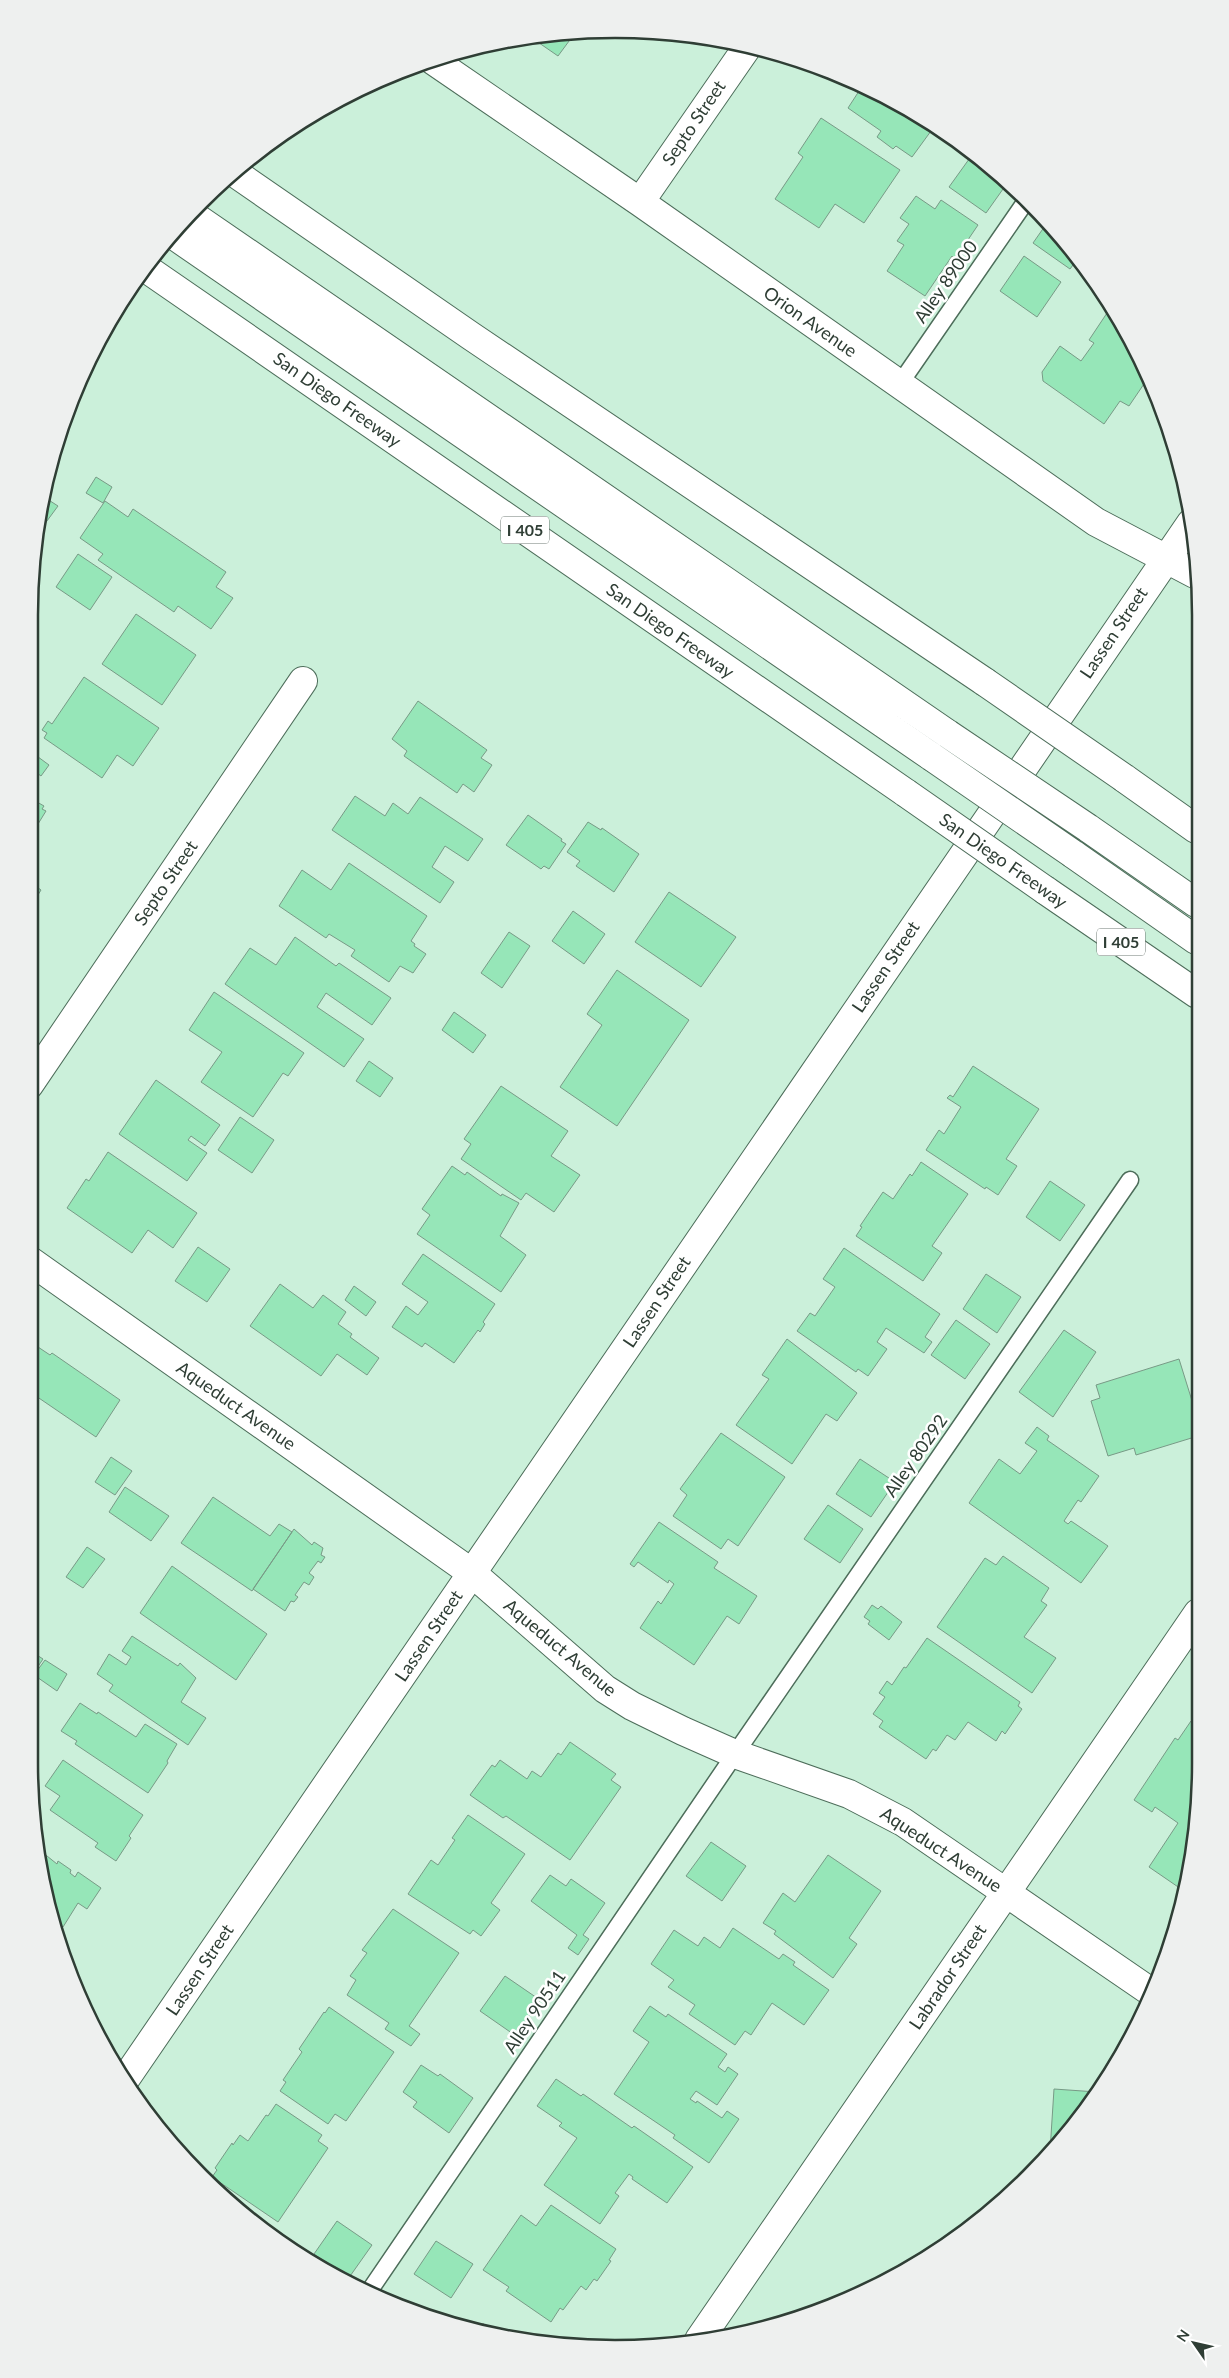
<svg xmlns="http://www.w3.org/2000/svg" width="1229" height="2378" font-family="Lato,sans-serif">
  <style>
    .building { fill: #96e6b8; stroke: #789a86 }
    .lines { fill: none; stroke-linecap: round; stroke-linejoin: round }
    .service-casing { stroke: #4d6d5a; stroke-width: 19 }
    .minor-casing { stroke: #4d6d5a; stroke-width: 30 }
    .secondary-casing { stroke: #4d6d5a; stroke-width: 30 }
    .motorway-casing { stroke: #4d6d5a; stroke-width: 30 }
    .service { stroke: #fff; stroke-width: 16 }
    .minor { stroke: #fff; stroke-width: 28 }
    .secondary { stroke: #fff; stroke-width: 28 }
    .motorway { stroke: #fff; stroke-width: 28 }
    .motorway-bridge-casing { stroke: #4d6d5a; stroke-width: 30; stroke-linecap: butt }
    .motorway-bridge { stroke: #fff; stroke-width: 28 }
    .labels { text-anchor: middle; stroke-width: 5; stroke-linejoin: round; paint-order: stroke }
    .shield { fill: #fff; stroke: #6d7872; stroke-width: 1 }
    .shield-label { font-size: 16px; font-weight: bold; fill: #2f3e35 }
    .street-label { font-size: 18px; fill: #2f3e35; stroke: #fff }
    .rim { fill: none; stroke: #2f3e35; stroke-width: 2.5 }
  </style>
  <rect width="100%" height="100%" fill="#cbf0da"/>
  <path class="building" d="M588 32 583 39 575 33 558 56 529 36Z
    M856 83 874 89 912 115 911 117 931 131 912 157 896 146 893 149 877 137 881 131 848 108 861 88 855 84Z
    M821 118 900 170 864 223 835 204 819 228 775 199 803 157 798 153Z
    M972 155 1000 174 1008 182 986 213 949 187Z
    M916 196 935 209 941 200 978 225 955 259 952 256 925 296 887 271 904 245 897 241 909 224 900 218Z
    M1047 223 1079 257 1070 269 1033 243Z
    M1024 256 1061 282 1037 317 1000 291Z
    M1107 313 1114 318 1148 378 1129 406 1120 401 1104 424 1043 381 1042 372 1060 346 1081 361 1094 343 1089 340Z
    M47 470 54 475 44 489Z
    M96 477 112 487 103 503 86 493Z
    M44 497 58 506 44 525 39 522Z
    M105 501 128 517 133 509 226 572 216 587 233 598 211 629 178 606 174 612 98 560 103 554 80 538Z
    M78 554 112 577 90 610 56 587Z
    M136 614 196 655 162 705 102 664Z
    M84 677 159 728 133 766 117 755 102 778 44 738 47 733 42 730 48 721 52 724Z
    M418 701 487 750 481 758 492 765 474 792 463 784 457 793 404 756 407 751 392 739Z
    M30 751 49 765 41 776 30 768Z
    M355 796 385 816 393 803 408 814 420 797 483 839 468 861 445 846 432 867 454 882 440 903 332 830Z
    M30 800 35 804 37 802 44 806 42 809 46 811 30 837Z
    M528 815 562 839 561 841 566 844 549 869 544 866 541 869 506 845Z
    M588 822 601 830 602 828 639 854 614 892 576 866 580 861 567 852Z
    M349 863 427 916 411 941 415 944 414 946 426 954 413 973 400 966 389 982 351 956 355 950 329 934 326 938 279 906 302 870 331 890Z
    M30 882 41 890 30 908Z
    M669 892 736 937 701 987 635 942Z
    M573 911 605 934 584 964 552 941Z
    M509 932 530 946 502 988 481 973Z
    M295 937 336 966 339 963 391 998 372 1025 326 993 317 1007 364 1039 344 1067 225 984 250 948 276 965Z
    M617 970 689 1020 617 1126 560 1087 602 1025 587 1014Z
    M214 992 304 1053 288 1076 283 1073 253 1117 201 1082 222 1052 189 1030Z
    M454 1012 486 1035 473 1053 442 1030Z
    M369 1061 393 1078 380 1097 356 1081Z
    M973 1066 1039 1109 1006 1159 1017 1166 998 1195 986 1187 985 1189 926 1150 939 1130 944 1134 961 1107 947 1098 950 1095 953 1097Z
    M156 1080 220 1125 205 1146 191 1136 188 1140 207 1153 187 1181 119 1134Z
    M501 1086 568 1131 551 1156 580 1175 554 1212 526 1193 521 1200 461 1159 471 1144 464 1139Z
    M240 1117 274 1140 252 1173 218 1150Z
    M108 1152 197 1213 173 1248 148 1230 132 1253 67 1208 86 1179 89 1181Z
    M921 1162 968 1194 932 1246 942 1253 923 1281 856 1236 862 1227 860 1226 883 1192 893 1199 910 1174 912 1176Z
    M452 1166 465 1175 467 1172 501 1196 502 1194 519 1203 500 1236 526 1255 501 1292 417 1234 430 1215 422 1209Z
    M1050 1181 1085 1205 1060 1241 1026 1217Z
    M198 1247 230 1269 207 1302 175 1281Z
    M844 1248 940 1314 925 1337 932 1342 924 1353 886 1328 877 1342 887 1349 868 1376 858 1369 856 1372 797 1331 810 1313 815 1316 835 1287 823 1279Z
    M423 1254 495 1304 483 1322 485 1324 480 1332 478 1330 454 1363 425 1343 422 1347 392 1327 406 1306 418 1315 428 1302 402 1284Z
    M986 1274 1021 1297 997 1333 963 1309Z
    M280 1284 313 1308 323 1295 346 1312 338 1324 352 1334 350 1337 379 1358 367 1375 337 1354 321 1376 250 1326Z
    M354 1286 376 1302 366 1316 345 1300Z
    M956 1320 990 1344 965 1379 931 1355Z
    M1064 1330 1096 1352 1053 1417 1019 1392Z
    M787 1339 857 1393 837 1421 826 1414 792 1464 736 1425 769 1379 762 1375Z
    M29 1341 50 1355 52 1353 120 1400 96 1437 33 1394 29 1399Z
    M1179 1359 1198 1420V1436L1136 1455 1134 1448 1108 1456 1091 1401 1100 1398 1096 1385Z
    M1037 1427 1049 1436 1047 1440 1099 1476 1081 1502 1078 1500 1064 1521 1068 1524 1071 1521 1108 1546 1081 1583 969 1503 999 1459 1020 1474 1037 1451 1025 1443Z
    M721 1433 785 1477 738 1546 728 1539 721 1549 673 1516 687 1495 680 1489Z
    M111 1457 132 1471 115 1495 95 1482Z
    M860 1459 895 1482 871 1517 836 1494Z
    M125 1487 169 1516 151 1541 109 1512Z
    M213 1497 270 1536 279 1524 292 1532 252 1591 181 1543Z
    M828 1505 863 1529 840 1563 804 1539Z
    M659 1522 718 1562 714 1568 757 1596 739 1624 727 1616 694 1665 640 1628 658 1601 661 1604 674 1584 669 1580 668 1583 638 1562 634 1567 630 1564Z
    M294 1529 312 1545 314 1542 323 1548 321 1555 325 1557 321 1563 318 1561 309 1573 314 1577 309 1585 304 1582 295 1595 298 1597 294 1602 291 1601 285 1611 253 1589Z
    M87 1547 105 1559 83 1588 66 1577Z
    M1003 1556 1049 1588 1041 1601 1047 1605 1024 1637 1056 1658 1032 1693 937 1627 985 1558 996 1565Z
    M172 1566 267 1634 236 1680 140 1613Z
    M872 1605 878 1609 881 1606 902 1622 889 1640 868 1624 870 1621 864 1617Z
    M132 1636 178 1666 180 1663 196 1678 181 1702 206 1718 188 1745 109 1691 113 1685 97 1674 109 1654 126 1665 131 1657 122 1651Z
    M927 1638 1020 1702 1018 1706 1022 1709 1005 1734 1002 1731 996 1741 968 1722 955 1740 947 1735 936 1751 933 1749 926 1759 879 1727 883 1721 873 1714 885 1697 879 1693 887 1681 892 1685 904 1667 906 1668Z
    M29 1650 43 1659 35 1671 29 1666Z
    M45 1660 67 1674 57 1691 34 1675Z
    M80 1703 97 1714 98 1712 136 1737 145 1724 177 1744 167 1761 168 1763 148 1793 75 1744 77 1741 61 1731Z
    M1191 1721 1199 1726V1802L1184 1891 1149 1867 1178 1823 1155 1807 1152 1812 1134 1800 1175 1738 1178 1740Z
    M570 1742 616 1774 611 1780 621 1787 570 1860 506 1816 503 1818 470 1795 492 1765 495 1767 500 1760 527 1779 532 1771 541 1777 558 1753 561 1755Z
    M63 1760 143 1815 129 1836 131 1838 116 1861 95 1847 98 1843 50 1810 60 1796 45 1786Z
    M468 1815 525 1854 491 1903 500 1910 481 1936 473 1930 470 1934 408 1894 431 1860 438 1865 455 1840 452 1838Z
    M711 1842 746 1866 722 1901 686 1876Z
    M37 1848 57 1864 58 1861 71 1870 70 1873 75 1877 78 1872 101 1888 87 1909 78 1903 63 1927 51 1919 40 1877Z
    M828 1855 881 1891 849 1938 857 1944 833 1978 774 1934 776 1931 763 1923 783 1893 795 1902Z
    M550 1875 566 1886 571 1879 605 1903 583 1935 589 1939 578 1955 568 1948 577 1935 531 1901Z
    M393 1909 459 1953 409 2026 420 2034 411 2046 385 2029 389 2023 347 1995 356 1980 350 1976 367 1953 362 1950Z
    M733 1928 779 1959 783 1954 795 1962 793 1965 829 1990 804 2025 772 2003 751 2035 745 2031 735 2045 689 2014 695 2005 668 1987 674 1980 651 1964 674 1930 698 1946 704 1937 720 1948Z
    M505 1976 540 2000 516 2036 480 2011Z
    M650 2006 666 2017 668 2014 727 2054 718 2067 725 2072 728 2067 738 2074 717 2105 696 2091 690 2099 696 2103 697 2101 722 2118 727 2111 739 2119 709 2163 673 2138 675 2135 614 2094 649 2042 633 2031Z
    M329 2007 394 2052 346 2121 335 2114 328 2124 280 2091 286 2082 283 2080 302 2052 299 2049 324 2012 325 2013Z
    M421 2065 438 2076 440 2074 473 2098 449 2133 413 2107 417 2102 403 2092Z
    M556 2079 581 2096 583 2094 632 2128 634 2126 693 2167 667 2203 632 2179 633 2177 629 2174 615 2193 619 2196 600 2224 544 2185 577 2138 559 2126 562 2123 537 2106Z
    M1054 2089 1097 2092 1079 2120 1050 2151Z
    M276 2104 322 2135 318 2141 328 2148 278 2222 212 2177 217 2170 215 2168 232 2143 233 2145 240 2135 248 2141 266 2115 268 2116Z
    M551 2205 616 2249 609 2260 611 2261 597 2281 594 2279 586 2290 581 2286 563 2310 560 2308 551 2322 506 2291 509 2287 483 2270 521 2215 536 2226Z
    M337 2221 372 2245 348 2279 314 2254Z
    M436 2241 473 2264 451 2298 414 2274Z
    M466 2324H484V2333L466 2330Z
    M526 2340 561 2341V2345Z"/>
  <g class="lines">
    <g class="service-casing">
      <path id="service" d="M899 385 1026 201
        M368 2293 735 1754 1130 1180"/>
    </g>
    <g class="minor-casing">
      <path id="minor" d="M431 59 640 202 1096 522 1195 574
        M640 202 748 46
        M29 1085 303 681
        M29 1260 472 1573 605 1689 632 1706 683 1731 735 1754 849 1794 903 1822 1151 1992
        M699 2340 1198 1613"/>
    </g>
    <g class="secondary-casing">
      <path id="secondary" d="M124 2081 1191 523"/>
    </g>
    <g class="motorway-casing">
      <path id="motorway" d="M232 171 471 336 985 682
        M191 214 948 734
        M172 234 932 757
        M144 267 906 793
        M1124 778 1196 829
        M1088 828 1196 903
        M1073 854 1196 940
        M1045 890 1197 994"/>
    </g>
    <use href="#service" class="service"/>
    <use href="#minor" class="minor"/>
    <use href="#secondary" class="secondary"/>
    <use href="#motorway" class="motorway"/>
    <g class="motorway-bridge-casing">
      <path id="motorway-bridge" d="M985 682 1124 778
        M948 734 1088 828
        M932 757 1073 854
        M906 793 1045 890"/>
    </g>
    <use href="#motorway-bridge" class="motorway-bridge"/>
  </g>
  <g class="labels">
    <g class="shield">
      <rect x="501" y="516.5" width="48" height="27" rx="4"/>
      <rect x="1097" y="928.5" width="48" height="27" rx="4"/>
    </g>
    <g class="shield-label">
      <text x="525" y="536">I 405</text>
      <text x="1121" y="948">I 405</text>
    </g>
    <g class="street-label">
      <text transform="translate(694 123) rotate(-56)" y="6">Septo Street</text>
      <text transform="translate(946 282) rotate(-55)" y="6">Alley 89000</text>
      <text transform="translate(810 322) rotate(35)" y="6">Orion Avenue</text>
      <text transform="translate(337 400) rotate(35)" y="6">San Diego Freeway</text>
      <text transform="translate(670 631) rotate(35)" y="6">San Diego Freeway</text>
      <text transform="translate(1114 633) rotate(-56)" y="6">Lassen Street</text>
      <text transform="translate(1003 861) rotate(35)" y="6">San Diego Freeway</text>
      <text transform="translate(166 883) rotate(-56)" y="6">Septo Street</text>
      <text transform="translate(886 967) rotate(-56)" y="6">Lassen Street</text>
      <text transform="translate(657 1302) rotate(-56)" y="6">Lassen Street</text>
      <text transform="translate(236 1406) rotate(35)" y="6">Aqueduct Avenue</text>
      <text transform="translate(916 1456) rotate(-55)" y="6">Alley 80292</text>
      <text transform="translate(429 1636) rotate(-56)" y="6">Lassen Street</text>
      <text transform="translate(560 1648) rotate(40)" y="6">Aqueduct Avenue</text>
      <text transform="translate(941 1850) rotate(33)" y="6">Aqueduct Avenue</text>
      <text transform="translate(200 1970) rotate(-56)" y="6">Lassen Street</text>
      <text transform="translate(948 1977) rotate(-56)" y="6">Labrador Street</text>
      <text transform="translate(535 2012) rotate(-56)" y="6">Alley 90511</text>
    </g>
  </g>
  <path d="M0 0H1229V2378H0ZM615 38H615A577 577 0 0 1 1192 615V1763A577 577 0 0 1 615 2340H615A577 577 0 0 1 38 1763V615A577 577 0 0 1 615 38Z" fill="#eef0ef" fill-rule="evenodd"/>
  <path class="rim" d="M615 38H615A577 577 0 0 1 1192 615V1763A577 577 0 0 1 615 2340H615A577 577 0 0 1 38 1763V615A577 577 0 0 1 615 38Z"/>
  <g transform="translate(1194 2343) rotate(304)" stroke="#ffffff" stroke-width="4" paint-order="stroke">
  <path d="M0-4L9 19L0 12L-9 19Z" fill="#2f3e35"/>
  <text y="-8" font-size="14" font-weight="bold" text-anchor="middle" fill="#2f3e35">N</text>
  </g>
</svg>
